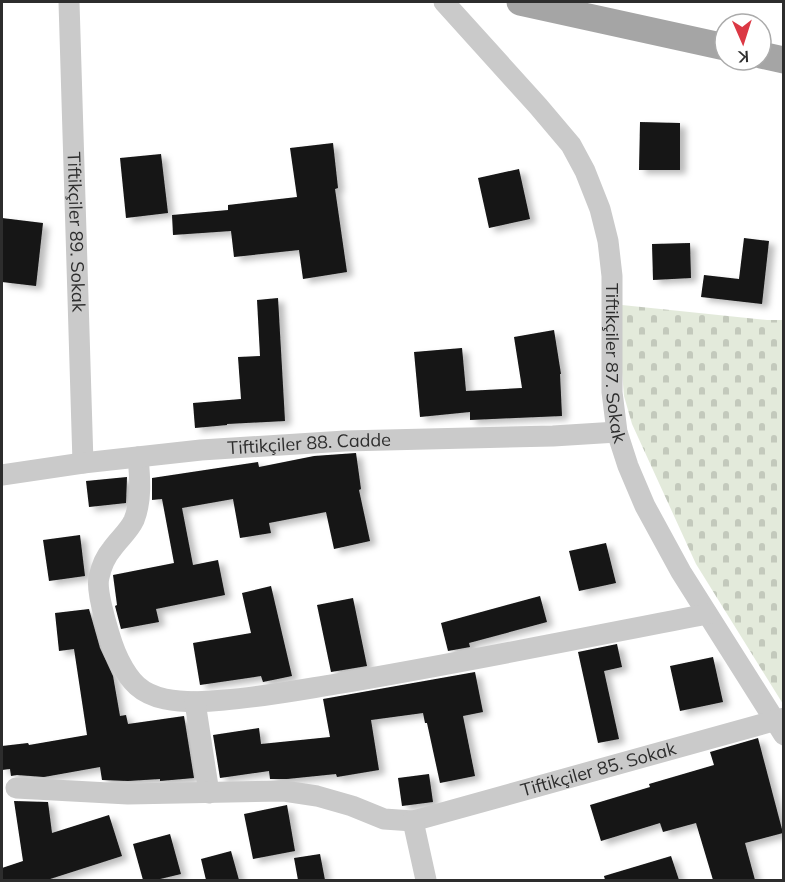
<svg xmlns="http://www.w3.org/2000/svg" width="785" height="882" font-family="Mulish,sans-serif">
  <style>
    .cemetery { fill: url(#cemetery-stones) }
    .building { fill: #141414; filter: url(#shadow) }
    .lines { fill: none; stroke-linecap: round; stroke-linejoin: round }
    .minor { stroke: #cacaca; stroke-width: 21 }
    .major { stroke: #a5a5a5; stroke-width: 27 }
    .labels { text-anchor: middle; stroke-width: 6; stroke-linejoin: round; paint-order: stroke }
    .street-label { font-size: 18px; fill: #2d2d2d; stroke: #fff }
  </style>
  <defs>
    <pattern id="cemetery-stones" width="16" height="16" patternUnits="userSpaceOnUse" patternTransform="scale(1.5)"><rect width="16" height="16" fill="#e3eadb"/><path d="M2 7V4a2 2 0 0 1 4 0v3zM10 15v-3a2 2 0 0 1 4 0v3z" fill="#c3c9bc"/></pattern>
    <filter id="shadow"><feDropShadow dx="6" dy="4" stdDeviation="3" flood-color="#0004"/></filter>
  </defs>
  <rect width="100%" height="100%" fill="#fff"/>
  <path class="cemetery" d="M622 305 767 320H783V704L696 564 632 424 624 396 621 360Z"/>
  <path class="building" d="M640 122 680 123V170H639Z
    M333 143 338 188 335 189 347 272 303 279 299 250 234 257 231 231 173 235 172 215 228 210V205L297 197 290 148Z
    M161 154 168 213 126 218 120 158Z
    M519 169 530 219 489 228 478 178Z
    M2 218 43 223 36 286 2 282Z
    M744 238 769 241 762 304 701 297 704 275 739 279Z
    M690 243 691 278 653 280 652 244Z
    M278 298 285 421 227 424V425L195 428 193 403 241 399 238 357 260 356 257 300Z
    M554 330 561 374H560L562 416 470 420V412L420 417 414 352 462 348 466 391 522 388 514 337Z
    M356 453 361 489 359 490 370 541 334 549 326 512 269 523 271 533 240 538 233 499 182 508 193 565 218 560 225 595 156 609 159 622 121 629 115 606 117 605 113 575 174 563 162 499 152 500V478L258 462 259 467 314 456Z
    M127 477 126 503 89 507 86 481Z
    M80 535 85 576 49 581 43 540Z
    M606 543 616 583 579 591 569 551Z
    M271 586 292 676 263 682 261 676 200 685 193 643 251 633 242 593Z
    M540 596 547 622 469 643 470 647 448 651 441 623Z
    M353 598 367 666 331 672 317 605Z
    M89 609 100 648 113 676 120 716 126 715 128 724 184 716 194 778 160 781V779L128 781 102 780 100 767 44 777 17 775 11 776 10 769 2 770V746L28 743 29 745 87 735 74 649 59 651 55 613Z
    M617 644 622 667 604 671 619 739 598 743 578 652Z
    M713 657 723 702 680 711 670 666Z
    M475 672 483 712 463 716 475 776 440 783 427 723H425L423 713 371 720 379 770 337 777 336 774 287 779H270L269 771 220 778 213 735 259 728 261 744 330 737 323 699Z
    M758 738 783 833 745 843 755 880H713L696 823 663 832 660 823 601 841 590 805 650 787 649 784 714 765 710 752Z
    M429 774 433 802 402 806 398 778Z
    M14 801 48 802 52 833 109 815 122 856 47 880H2V868L23 861Z
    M287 805 295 851 253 859 244 814Z
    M170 834 181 874 156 880H143L133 844Z
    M231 851 239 880H206L201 859Z
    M320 854 325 880H298L294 858Z
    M671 856 679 880H605L604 876Z"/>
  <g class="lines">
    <g class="minor">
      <path id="s1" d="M69 2 83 463"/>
      <path id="s2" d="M444 2 538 106 571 145 585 171 600 209 608 241 612 276V392L617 432 628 466 645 506 681 572 784 735"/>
      <path d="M138 457C140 478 142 500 134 520 129 531 119 539 112 549 106 556 101 568 99 577 95 592 112 646 119 660 130 682 141 694 165 699 185 703 205 702 224 700 262 697 299 690 336 684 460 663 583 638 707 614"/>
      <path id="s3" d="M2 475 83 463 201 450 345 441 553 436 617 432"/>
      <path d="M195 702 209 793"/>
      <path id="s4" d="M16 788 128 794 284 791 317 796 352 806 384 819 413 821 784 718"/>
      <path d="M413 821 426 880"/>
    </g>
    <path class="major" d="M520 2 725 47
      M761 55 784 60"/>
  </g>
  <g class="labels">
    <g class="street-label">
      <text dy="6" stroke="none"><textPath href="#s1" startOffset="230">Tiftikçiler 89. Sokak</textPath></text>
      <text dy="6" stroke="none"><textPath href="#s2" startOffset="417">Tiftikçiler 87. Sokak</textPath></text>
      <text dy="6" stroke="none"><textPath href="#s3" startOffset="309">Tiftikçiler 88. Cadde</textPath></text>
      <text dy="6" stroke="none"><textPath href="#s4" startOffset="594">Tiftikçiler 85. Sokak</textPath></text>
    </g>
  </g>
  <rect width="785" height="882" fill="none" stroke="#2d2d2d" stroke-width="6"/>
  <g transform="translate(743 42) rotate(177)"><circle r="28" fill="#ffffff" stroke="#ababab" stroke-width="1.5"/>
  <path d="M0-4.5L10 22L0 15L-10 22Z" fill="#db3844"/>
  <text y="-9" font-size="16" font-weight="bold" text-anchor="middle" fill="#2d2d2d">K</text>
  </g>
</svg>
